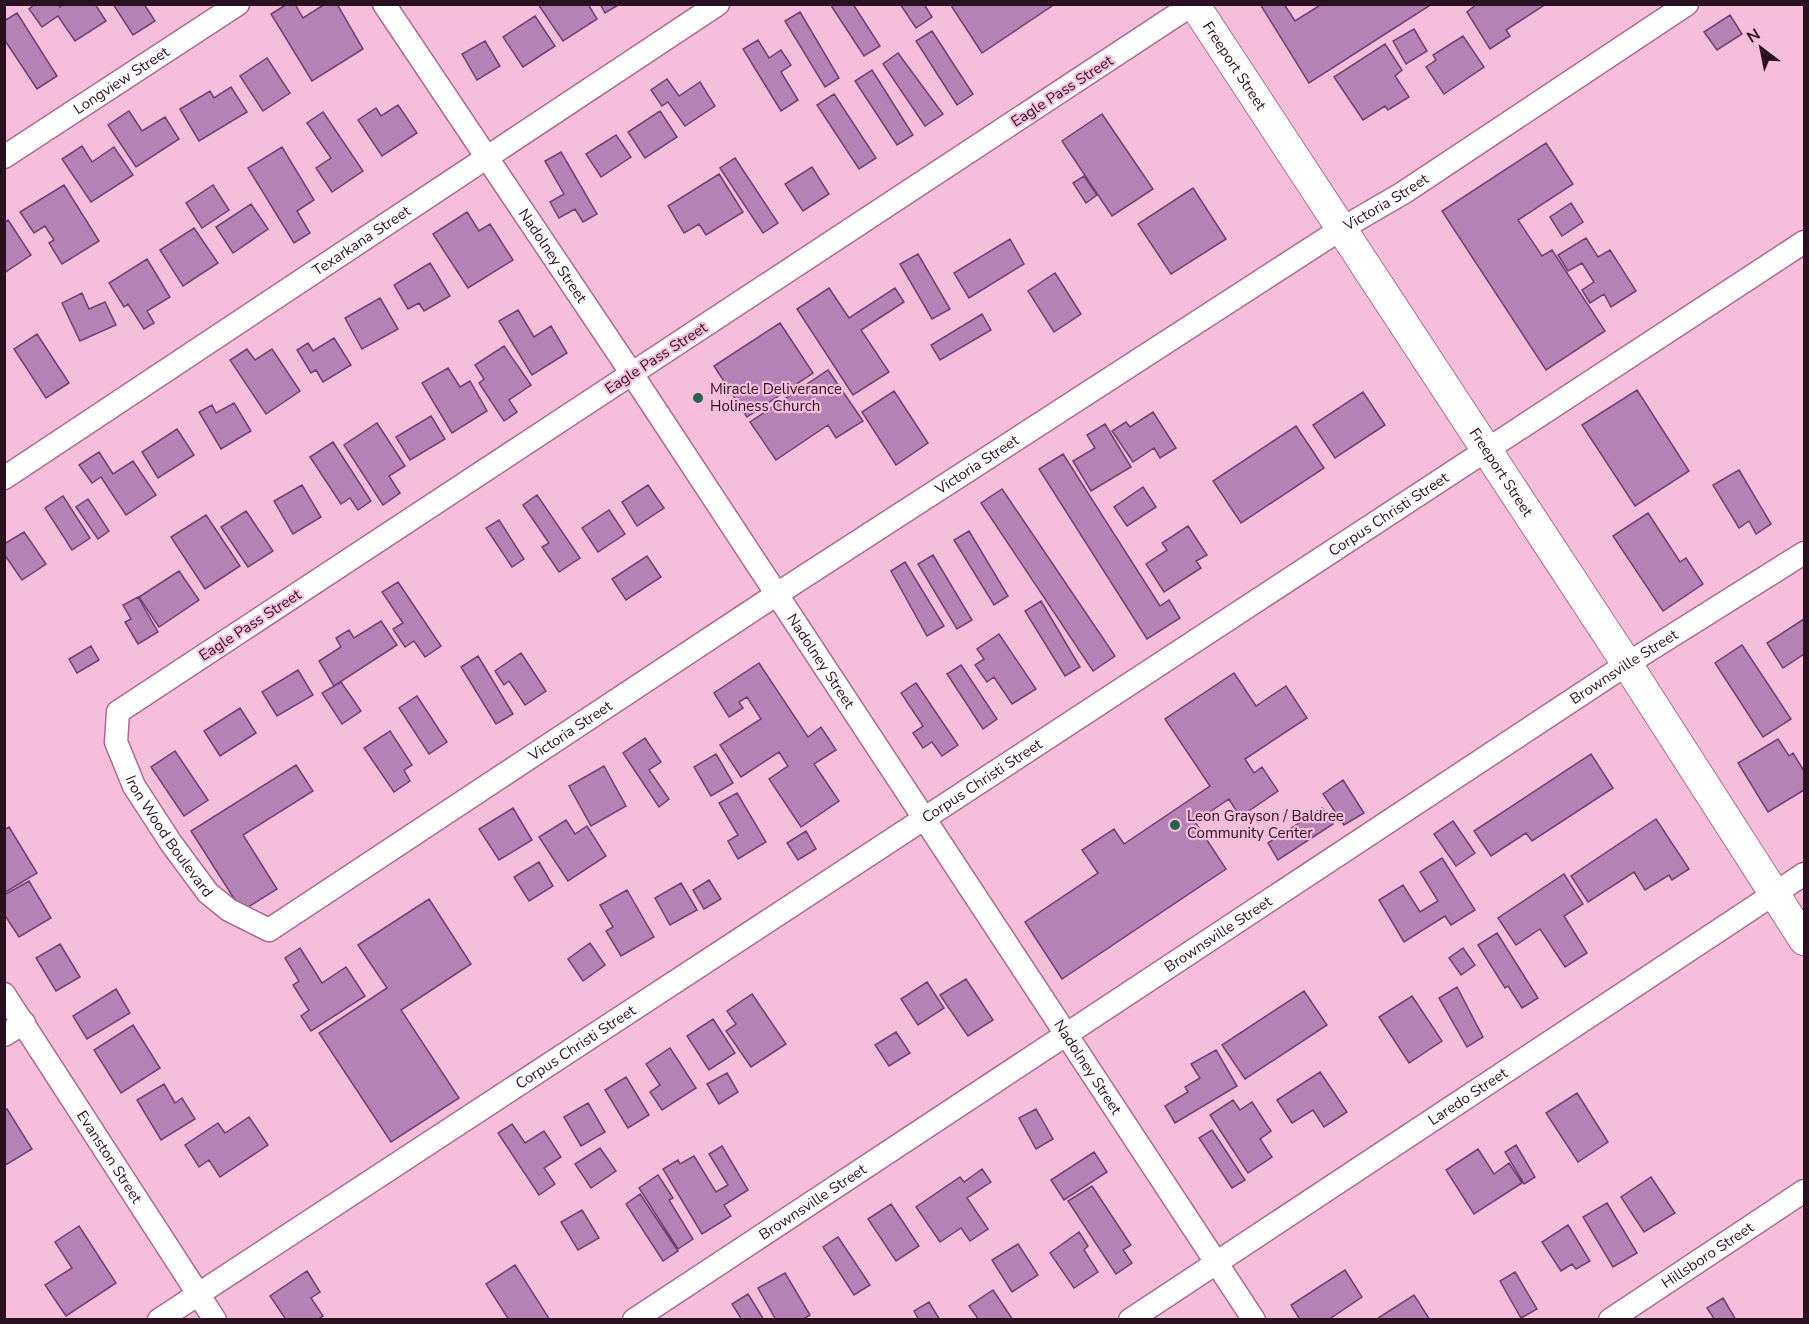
<svg xmlns="http://www.w3.org/2000/svg" width="1809" height="1324" font-family="'Nunito Sans',sans-serif">
  <style>
    .building { fill: #b582b5; stroke: #6e406f; stroke-width: 1.5 }
    .lines { fill: none; stroke-linecap: round; stroke-linejoin: round }
    .minor-casing { stroke: #ac6b8e; stroke-width: 25 }
    .major-casing { stroke: #ac6b8e; stroke-width: 32 }
    .minor { stroke: #fff; stroke-width: 22 }
    .major { stroke: #fff; stroke-width: 30 }
    .poi-dot { fill: #27634d; stroke: #f7bedc; stroke-width: 2 }
    .labels { text-anchor: middle; stroke-width: 4.5; stroke-linejoin: round; paint-order: stroke }
    .street-label { font-size: 15px; fill: #2b1120; stroke: #f7bedc }
    .poi-label { font-size: 15px; fill: #2b1120; stroke: #f7bedc; text-anchor: start }
  </style>
  <rect width="100%" height="100%" fill="#f7bedc"/>
  <path class="building" d="M35 4H58L60 7 64 4H95L106 21 75 41 58 16 42 27 29 9Z
    M113 4H144L155 21 133 35Z
    M287 4H295L303 18 325 4H337L363 49 312 81 271 14Z
    M538 4H588L597 19 563 41Z
    M600 4H620L605 13Z
    M830 4H853L880 46 864 56Z
    M900 4H924L932 17 916 28Z
    M950 4H1051L1052 6 982 53Z
    M1260 4H1284L1295 21 1322 4H1432L1309 83Z
    M1477 4H1546L1506 30 1510 36 1490 49 1467 12Z
    M800 12 839 78 825 87 785 21Z
    M17 13 57 76 37 89 4 39V21Z
    M1730 15 1742 34 1717 50 1704 32Z
    M535 16 555 46 523 67 503 37Z
    M1414 29 1427 51 1406 64 1393 41Z
    M932 31 973 94 957 105 916 41Z
    M1463 36 1484 67 1444 94 1426 67 1436 60 1433 55Z
    M758 40 769 58 781 50 791 65 781 72 798 100 781 111 743 49Z
    M485 41 500 66 477 80 462 54Z
    M1385 44 1402 70 1395 76 1409 97 1388 110 1385 106 1363 120 1334 77Z
    M898 53 943 114 925 126 883 64Z
    M267 58 290 93 263 111 240 76Z
    M872 70 913 135 897 145 855 81Z
    M667 79 679 96 700 82 715 106 685 126 668 102 662 106 651 90Z
    M231 87 247 112 199 141 180 109 210 91 214 98Z
    M834 94 876 158 859 169 817 105Z
    M398 105 417 133 382 156 358 120 376 108 381 116Z
    M129 111 142 131 165 117 179 139 136 167 108 125Z
    M660 111 677 137 645 158 628 132Z
    M323 112 363 171 332 192 316 168 331 158 307 123Z
    M1102 114 1153 189 1112 216 1062 141Z
    M616 135 631 157 601 177 586 154Z
    M1546 143 1573 184 1518 220 1542 256 1552 250 1605 331 1546 370 1442 211Z
    M82 146 92 162 114 147 133 175 91 202 62 159Z
    M282 147 314 200 297 211 310 233 294 243 248 168Z
    M561 152 597 214 583 222 575 209 559 218 550 202 564 194 545 161Z
    M735 158 778 223 763 233 720 168Z
    M812 167 829 194 803 211 785 184Z
    M719 174 743 212 706 235 699 224 684 233 668 206Z
    M1084 176 1097 195 1086 203 1073 183Z
    M64 185 99 241 62 264 49 243 54 240 45 226 34 233 20 212Z
    M213 185 229 210 202 228 186 203Z
    M1193 188 1226 239 1171 274 1138 224Z
    M1571 203 1583 222 1562 236 1550 217Z
    M251 204 268 229 233 253 216 227Z
    M467 212 479 231 490 224 513 260 468 288 433 234Z
    M8 220 31 255 4 273V223Z
    M194 228 218 263 183 286 160 250Z
    M1586 238 1598 257 1610 250 1636 291 1611 307 1604 294 1590 303 1582 290 1594 282 1582 263 1568 271 1558 255Z
    M1010 239 1024 264 969 298 954 273Z
    M918 254 950 309 932 319 900 264Z
    M147 259 170 297 147 311 154 323 144 329 128 304 124 307 109 283Z
    M430 263 450 296 424 311 419 303 408 309 394 285Z
    M1055 273 1081 314 1054 332 1028 291Z
    M829 288 849 318 895 288 904 302 861 330 889 372 853 395 797 309Z
    M82 293 89 309 105 302 116 325 80 341 62 303Z
    M380 298 398 329 362 349 345 318Z
    M518 310 534 337 551 326 567 353 532 375 499 321Z
    M982 314 991 330 940 360 931 345Z
    M780 323 813 373 747 417 714 366Z
    M37 334 69 383 46 398 14 349Z
    M334 338 351 365 323 382 316 370 311 373 297 350 308 343 313 351Z
    M504 346 531 385 509 400 517 412 504 421 479 383 484 379 475 365Z
    M247 349 255 360 272 349 300 391 266 414 230 360Z
    M448 368 460 387 470 381 487 411 452 433 422 383Z
    M828 370 863 421 836 438 828 425 776 460 750 422Z
    M1637 390 1689 471 1635 506 1582 425Z
    M894 391 928 443 896 465 862 412Z
    M1363 392 1385 425 1335 458 1313 425Z
    M234 403 251 431 221 449 199 412 212 405 216 413Z
    M1153 412 1176 448 1160 458 1154 448 1133 462 1112 431 1126 422 1130 427Z
    M431 416 445 439 410 460 396 437Z
    M377 423 405 466 389 476 400 493 383 505 344 445Z
    M1105 424 1131 467 1091 491 1073 461 1095 448 1087 435Z
    M1296 426 1324 468 1241 523 1213 481Z
    M177 429 194 455 158 478 142 452Z
    M333 442 371 501 358 510 350 498 341 504 310 457Z
    M99 452 113 474 133 461 156 495 126 515 101 477 92 483 79 465Z
    M1063 454 1160 606 1169 600 1180 618 1147 639 1039 469Z
    M1739 470 1771 524 1756 534 1749 521 1739 528 1713 485Z
    M302 485 321 517 293 534 274 501Z
    M648 485 664 508 637 526 622 502Z
    M1143 487 1156 507 1127 526 1114 507Z
    M1002 489 1115 656 1093 671 981 503Z
    M537 495 580 558 559 572 542 547 549 543 523 505Z
    M63 496 90 538 72 550 45 508Z
    M88 499 109 531 98 539 76 507Z
    M609 510 625 534 598 552 582 528Z
    M246 511 273 551 248 567 221 527Z
    M1648 513 1680 562 1686 558 1703 584 1663 611 1613 536Z
    M206 515 240 566 205 589 171 537Z
    M499 520 524 559 512 567 486 528Z
    M1188 526 1207 555 1196 561 1201 568 1164 592 1146 564 1167 550 1162 543Z
    M969 531 1008 596 994 605 954 540Z
    M24 532 46 564 22 580 4 554V544Z
    M933 555 972 620 957 629 918 564Z
    M647 556 661 577 626 600 612 579Z
    M905 562 944 626 927 636 891 571Z
    M179 571 199 600 159 627 139 597Z
    M398 582 441 646 425 657 414 641 405 647 393 629 403 623 382 592Z
    M138 597 158 632 138 644 125 622 131 619 123 605Z
    M1041 601 1080 667 1065 676 1025 611Z
    M1804 619V654L1783 668 1767 643Z
    M381 621 397 645 334 686 319 661 341 647 336 638 349 630 354 638Z
    M999 634 1036 689 1012 704 994 677 987 682 975 665 984 659 977 649Z
    M1742 645 1791 719 1763 737 1715 663Z
    M91 646 99 660 77 673 69 659Z
    M521 653 546 691 525 705 509 681 504 685 495 671Z
    M478 656 513 714 496 724 461 667Z
    M759 663 808 737 821 727 836 750 814 764 839 801 801 827 769 779 788 766 779 752 741 777 720 745 761 719 747 697 739 702 743 708 729 717 714 693Z
    M961 665 997 719 983 729 947 674Z
    M298 670 313 695 277 716 262 692Z
    M1234 673 1256 706 1286 686 1307 718 1245 759 1254 773 1262 767 1278 791 1240 817 1229 799 1195 822 1226 869 1062 979 1025 922 1098 873 1082 850 1114 829 1124 844 1210 786 1165 719Z
    M341 682 361 711 342 724 322 693Z
    M916 683 958 745 942 756 932 742 923 748 913 733 923 726 901 693Z
    M417 696 447 742 429 754 399 708Z
    M240 708 256 733 220 756 204 731Z
    M390 731 412 765 404 770 410 781 394 792 364 748Z
    M645 738 661 762 649 770 669 799 659 807 623 753Z
    M1778 739 1789 756 1793 753 1804 771V790L1768 812 1738 763Z
    M175 751 208 800 184 816 151 767Z
    M716 754 733 783 711 796 694 767Z
    M1591 754 1613 788 1532 841 1526 833 1491 856 1474 831Z
    M296 765 313 791 243 835 277 889 242 911 191 831Z
    M604 766 626 806 591 826 569 786Z
    M1343 780 1364 813 1344 825 1323 794Z
    M737 793 766 842 738 859 728 841 738 835 719 803Z
    M513 808 532 840 499 860 479 829Z
    M1322 808 1333 824 1278 860 1268 843Z
    M1656 819 1689 869 1672 880 1669 875 1645 890 1634 872 1588 902 1571 876Z
    M566 820 575 834 587 826 606 856 568 881 539 837Z
    M1453 821 1475 853 1456 866 1434 834Z
    M9 827 37 873 4 893V830Z
    M806 831 816 849 798 860 787 843Z
    M1442 858 1475 910 1451 925 1445 916 1404 942 1379 900 1403 885 1420 912 1438 901 1420 872Z
    M539 862 553 886 529 901 514 877Z
    M1564 874 1583 904 1564 916 1587 953 1565 967 1540 929 1516 945 1498 918Z
    M709 880 721 899 704 909 693 890Z
    M29 881 51 918 19 937 4 914V895Z
    M681 883 697 910 670 925 655 898Z
    M627 890 654 937 621 956 606 931 613 927 600 905Z
    M429 899 471 964 401 1010 459 1098 391 1142 319 1033 387 988 358 945Z
    M1497 933 1538 998 1522 1008 1508 986 1505 988 1478 945Z
    M590 943 605 965 583 981 568 959Z
    M60 944 80 977 56 991 36 958Z
    M300 948 322 983 346 967 365 996 311 1031 301 1016 309 1010 293 985 299 981 285 958Z
    M1463 948 1475 965 1461 975 1449 958Z
    M966 979 993 1020 968 1036 940 995Z
    M927 982 944 1008 918 1025 901 999Z
    M1457 987 1483 1037 1467 1047 1439 998Z
    M116 989 130 1013 87 1039 73 1016Z
    M1304 991 1327 1025 1245 1079 1222 1045Z
    M752 994 786 1044 751 1067 726 1031 736 1024 727 1011Z
    M1412 996 1442 1041 1409 1063 1379 1017Z
    M713 1019 735 1053 709 1070 687 1036Z
    M133 1025 160 1068 121 1093 94 1050Z
    M896 1032 910 1053 889 1066 875 1045Z
    M670 1048 696 1088 662 1110 650 1092 660 1085 646 1064Z
    M1216 1050 1237 1086 1175 1123 1165 1106 1188 1092 1185 1087 1200 1078 1191 1064Z
    M1320 1072 1347 1112 1324 1127 1313 1110 1292 1123 1277 1100Z
    M727 1073 738 1092 719 1104 707 1084Z
    M626 1077 649 1115 628 1128 605 1090Z
    M164 1084 175 1103 182 1098 195 1119 161 1140 137 1100Z
    M1577 1093 1608 1142 1578 1162 1546 1113Z
    M1233 1100 1240 1110 1252 1102 1271 1131 1260 1139 1272 1157 1248 1173 1210 1115Z
    M588 1103 605 1132 581 1146 564 1117Z
    M7 1109 32 1149 4 1166V1111Z
    M1036 1109 1053 1139 1036 1149 1019 1118Z
    M249 1117 268 1145 220 1177 209 1160 199 1167 185 1145 218 1123 225 1133Z
    M512 1124 525 1143 544 1131 561 1157 544 1168 555 1184 539 1195 498 1133Z
    M1212 1130 1245 1180 1232 1188 1199 1138Z
    M1516 1145 1535 1177 1524 1184 1505 1152Z
    M722 1146 748 1190 724 1205 731 1216 702 1234 663 1169 678 1160 680 1164 694 1156 716 1192 728 1185 709 1154Z
    M600 1148 616 1171 591 1188 575 1164Z
    M1478 1149 1494 1174 1509 1163 1522 1183 1474 1214 1446 1170Z
    M1094 1152 1107 1172 1064 1200 1051 1180Z
    M982 1169 991 1182 967 1198 988 1229 970 1241 961 1228 940 1242 916 1207 960 1177 964 1182Z
    M658 1175 673 1198 669 1200 693 1239 678 1249 639 1188Z
    M1651 1177 1675 1213 1644 1232 1621 1197Z
    M1092 1186 1131 1245 1123 1250 1132 1263 1116 1274 1068 1201Z
    M640 1194 678 1251 663 1261 626 1204Z
    M1607 1203 1637 1253 1613 1267 1583 1217Z
    M891 1204 919 1246 896 1261 868 1219Z
    M582 1210 599 1238 578 1250 561 1222Z
    M1568 1225 1590 1261 1576 1269 1572 1264 1561 1271 1542 1242Z
    M79 1226 116 1283 66 1316 45 1285 72 1268 55 1242Z
    M1079 1232 1088 1246 1084 1250 1098 1272 1074 1288 1050 1253Z
    M838 1237 870 1285 854 1295 823 1247Z
    M1018 1244 1038 1275 1012 1292 992 1260Z
    M515 1265 550 1320H509L486 1284Z
    M1345 1270 1362 1297 1328 1320H1300L1291 1305Z
    M307 1271 320 1292 311 1298 323 1316 317 1320H282L285 1318 270 1296Z
    M1515 1272 1537 1309 1521 1318 1500 1281Z
    M785 1273 810 1315 802 1320H776L758 1288Z
    M993 1290 1013 1320H979L969 1306Z
    M748 1294 764 1320H742L732 1304Z
    M1414 1295 1430 1320H1375Z
    M1723 1298 1736 1320H1715L1707 1308Z
    M929 1302 940 1320H919L914 1311Z"/>
  <g class="lines">
    <g class="minor-casing">
      <g id="minor">
        <path id="s1" d="M384 4 632 374 1254 1320"/>
        <path id="s2" d="M1193 4 118 712 116 742 134 786 171 843 208 893 229 910 269 930 777 594 1341 229 1403 193 1687 4"/>
        <path id="s3" d="M4 157 238 4"/>
        <path id="s4" d="M4 478 718 4"/>
        <path id="s5" d="M4 994 215 1320"/>
        <path d="M4 1035 24 1023"/>
        <path id="s6" d="M159 1320 1804 242"/>
        <path id="s7" d="M634 1320 1627 664 1804 553"/>
        <path id="s8" d="M1130 1320 1804 874"/>
        <path id="s9" d="M1610 1320 1804 1191"/>
      </g>
    </g>
    <g class="major-casing">
      <g id="major">
        <path id="s10" d="M1194 4 1627 664 1804 940"/>
      </g>
    </g>
    <use href="#minor" class="minor"/>
    <use href="#major" class="major"/>
  </g>
  <g class="poi-dot">
    <circle cx="698" cy="398" r="6"/>
    <circle cx="1175" cy="825" r="6"/>
  </g>
  <g class="labels">
    <g class="street-label">
      <text dy="5" stroke="none"><textPath href="#s10" startOffset="74">Freeport Street</textPath></text>
      <text dy="5" stroke="none"><textPath href="#s3" startOffset="140">Longview Street</textPath></text>
      <text transform="translate(1062 91) rotate(-33)" y="5">Eagle Pass Street</text>
      <text dy="5" stroke="none"><textPath href="#s2" startOffset="2900">Victoria Street</textPath></text>
      <text dy="5" stroke="none"><textPath href="#s4" startOffset="429">Texarkana Street</textPath></text>
      <text dy="5" stroke="none"><textPath href="#s1" startOffset="303">Nadolney Street</textPath></text>
      <text transform="translate(656 358) rotate(-33)" y="5">Eagle Pass Street</text>
      <text dy="5" stroke="none"><textPath href="#s2" startOffset="2414">Victoria Street</textPath></text>
      <text dy="5" stroke="none"><textPath href="#s10" startOffset="560">Freeport Street</textPath></text>
      <text dy="5" stroke="none"><textPath href="#s6" startOffset="1470">Corpus Christi Street</textPath></text>
      <text transform="translate(250 625) rotate(-33)" y="5">Eagle Pass Street</text>
      <text dy="5" stroke="none"><textPath href="#s1" startOffset="789">Nadolney Street</textPath></text>
      <text dy="5" stroke="none"><textPath href="#s7" startOffset="1186">Brownsville Street</textPath></text>
      <text dy="5" stroke="none"><textPath href="#s2" startOffset="1928">Victoria Street</textPath></text>
      <text dy="5" stroke="none"><textPath href="#s6" startOffset="984">Corpus Christi Street</textPath></text>
      <text dy="5" stroke="none"><textPath href="#s2" startOffset="1426">Iron Wood Boulevard</textPath></text>
      <text dy="5" stroke="none"><textPath href="#s7" startOffset="700">Brownsville Street</textPath></text>
      <text dy="5" stroke="none"><textPath href="#s6" startOffset="498">Corpus Christi Street</textPath></text>
      <text dy="5" stroke="none"><textPath href="#s1" startOffset="1275">Nadolney Street</textPath></text>
      <text dy="5" stroke="none"><textPath href="#s8" startOffset="405">Laredo Street</textPath></text>
      <text dy="5" stroke="none"><textPath href="#s5" startOffset="194">Evanston Street</textPath></text>
      <text dy="5" stroke="none"><textPath href="#s7" startOffset="214">Brownsville Street</textPath></text>
      <text dy="5" stroke="none"><textPath href="#s9" startOffset="117">Hillsboro Street</textPath></text>
    </g>
    <g class="poi-label">
      <text x="710" y="394">Miracle Deliverance<tspan x="710" dy="17">Holiness Church</tspan></text>
      <text x="1187" y="821">Leon Grayson / Baldree<tspan x="1187" dy="17">Community Center</tspan></text>
    </g>
  </g>
  <rect width="1809" height="1324" fill="none" stroke="#2b1120" stroke-width="12"/>
  <g transform="translate(1761 48) rotate(328)" stroke="#f7bedc" stroke-width="4.5" paint-order="stroke">
  <path d="M0-4.5L10 22L0 15L-10 22Z" fill="#2b1120"/>
  <text y="-9" font-size="16" font-weight="bold" text-anchor="middle" fill="#2b1120">N</text>
  </g>
</svg>
